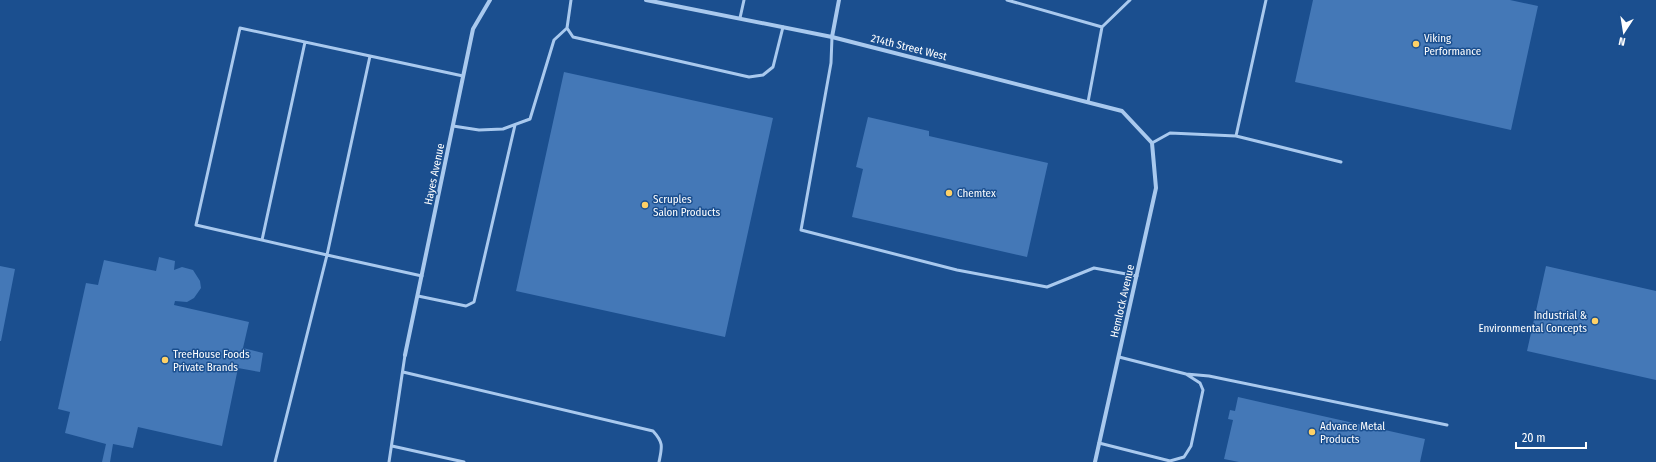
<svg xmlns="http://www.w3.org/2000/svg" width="1656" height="462" font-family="'Fira Sans Condensed',sans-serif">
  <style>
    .building { fill: #4478b7 }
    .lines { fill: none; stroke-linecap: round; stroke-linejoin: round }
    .lane { stroke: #a9c9ee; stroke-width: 3 }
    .street { stroke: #a9c9ee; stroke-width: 4 }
    .poi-dot { fill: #ffd166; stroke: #1b4f8f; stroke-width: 1.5 }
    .labels { text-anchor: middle; stroke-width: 3; stroke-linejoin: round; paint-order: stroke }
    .poi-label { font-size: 11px; fill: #fff; stroke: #1b4f8f; text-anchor: start }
    .street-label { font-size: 11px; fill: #fff; stroke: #1b4f8f }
  </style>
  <rect width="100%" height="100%" fill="#1b4f8f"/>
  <path class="building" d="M1313 0H1510L1538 6 1511 130 1295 82Z
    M564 72 773 118 725 337 516 291Z
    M868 117 929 131V136L1048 163 1027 257 852 217 863 169 856 167Z
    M159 257 175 261 174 270 182 267 193 270 200 281 201 288 194 298 187 302 175 301 174 305 249 322 243 348 263 353 260 372 238 368 222 446 138 427 133 448 113 444 110 462H102L106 444 65 433 70 412 58 409 86 283 98 285 104 260 156 271Z
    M0 266 15 269 1 341H0Z
    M1546 266 1656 291V380L1527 351Z
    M1238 397 1425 439 1420 462H1239L1224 459 1233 420 1228 419 1230 410 1235 411Z"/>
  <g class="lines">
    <path class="lane" d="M571 0 567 28 573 37 749 77 763 75 773 67 783 27
      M1007 0 1102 27 1088 102
      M740 18 744 0
      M1102 27 1130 0
      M832 37 831 63 801 230 957 270 1047 287 1094 268 1137 276
      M453 126 479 130 503 129 530 119 554 40 567 28
      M1236 136 1341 162
      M1152 143 1170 133 1236 136 1266 0
      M262 240 305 42
      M422 276 327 255 370 56 463 76
      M418 296 466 306 474 302 515 125
      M403 372 653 431C664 443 662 447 659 462
      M1186 374 1209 376 1447 425
      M1099 443 1170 461 1184 457 1191 446 1203 390 1200 383 1186 374 1119 357
      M392 446 464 462
      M275 462 327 255 196 225 240 28 370 56
      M389 462 405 355"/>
    <path class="street" d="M646 0 832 37 1122 111 1152 143 1156 188 1095 462
      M832 37 839 0
      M405 355 473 29 490 0"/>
  </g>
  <g class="poi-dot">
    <circle cx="1416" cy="44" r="4"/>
    <circle cx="949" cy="193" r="4"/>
    <circle cx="645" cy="205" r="4"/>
    <circle cx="1595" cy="321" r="4"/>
    <circle cx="165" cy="360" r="4"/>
    <circle cx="1312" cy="432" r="4"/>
  </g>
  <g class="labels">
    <g class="poi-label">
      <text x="1424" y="42">Viking<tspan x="1424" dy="13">Performance</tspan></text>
      <text x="957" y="197">Chemtex</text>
      <text x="653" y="203">Scruples<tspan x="653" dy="13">Salon Products</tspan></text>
      <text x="1587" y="319" text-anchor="end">Industrial &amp;<tspan x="1587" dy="13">Environmental Concepts</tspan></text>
      <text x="173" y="358">TreeHouse Foods<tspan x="173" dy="13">Private Brands</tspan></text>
      <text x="1320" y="430">Advance Metal<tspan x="1320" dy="13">Products</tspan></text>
    </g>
    <g class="street-label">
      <text transform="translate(909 47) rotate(14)" y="4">214th Street West</text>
      <text transform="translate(434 174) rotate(-78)" y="4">Hayes Avenue</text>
      <text transform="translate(1122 301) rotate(-77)" y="4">Hemlock Avenue</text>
    </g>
  </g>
  <g transform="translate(1624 32) rotate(192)" stroke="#1b4f8f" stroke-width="3" paint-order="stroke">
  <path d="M0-3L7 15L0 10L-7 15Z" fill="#ffffff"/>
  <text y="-6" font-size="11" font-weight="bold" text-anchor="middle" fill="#ffffff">N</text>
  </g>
  <path d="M1516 442v6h70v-6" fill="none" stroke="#ffffff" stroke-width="2"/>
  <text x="1522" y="442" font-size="12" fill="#ffffff" stroke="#1b4f8f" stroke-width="3" paint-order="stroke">20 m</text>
</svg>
